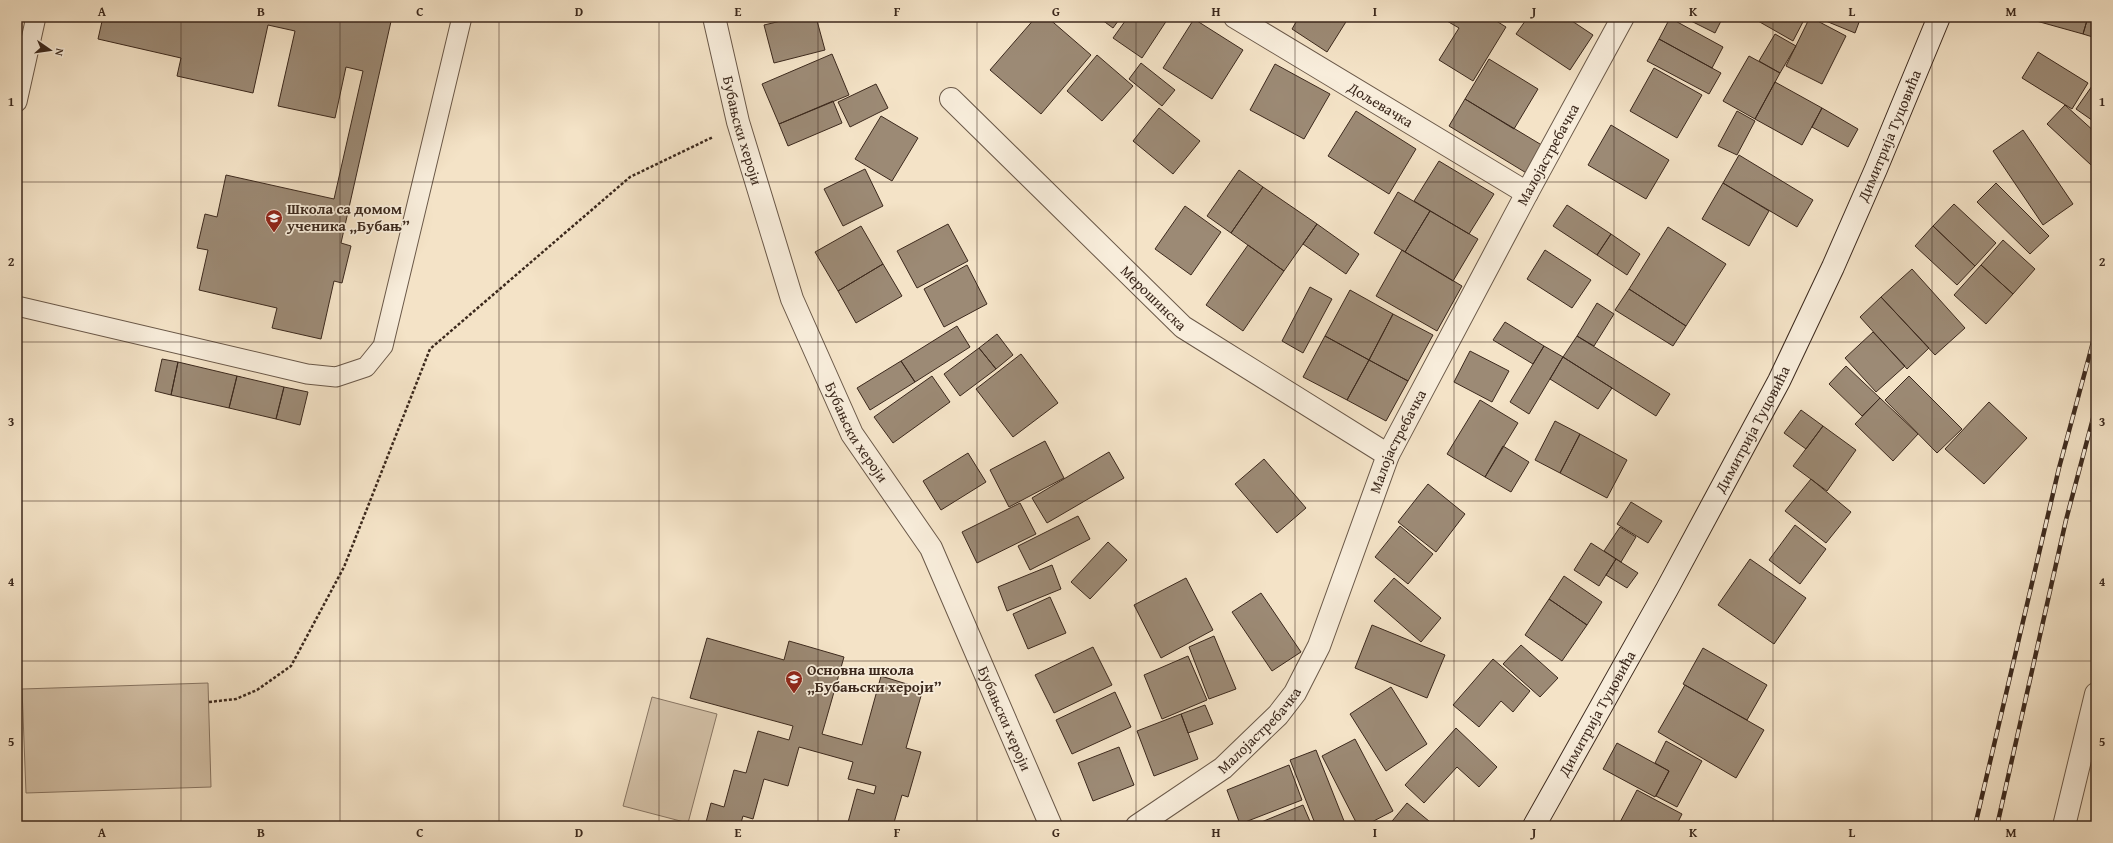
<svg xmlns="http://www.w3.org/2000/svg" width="2113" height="843" font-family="'Gentium Book Plus',serif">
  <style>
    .green { fill: #d5c3aa; stroke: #887664 }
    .building { fill: #9c8a75; stroke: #3c291d }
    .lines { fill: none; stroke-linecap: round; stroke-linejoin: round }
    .lane-casing { stroke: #6a5848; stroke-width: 21 }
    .street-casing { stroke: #6a5848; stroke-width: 24 }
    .secondary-casing { stroke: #3c291d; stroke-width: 24 }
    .path { stroke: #3c291d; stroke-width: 2.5; stroke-dasharray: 3 2; stroke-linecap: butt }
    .lane { stroke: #f8eddb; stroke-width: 19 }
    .street { stroke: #f8eddb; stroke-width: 22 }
    .secondary { stroke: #f8eddb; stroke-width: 22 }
    .rail-casing { stroke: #3c291d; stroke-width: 4.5 }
    .rail { stroke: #f8eddb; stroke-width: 3; stroke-dasharray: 9; stroke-linecap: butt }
    .grid { fill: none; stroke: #3c291d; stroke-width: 1; stroke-opacity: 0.55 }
    .labels { text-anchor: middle; stroke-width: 3.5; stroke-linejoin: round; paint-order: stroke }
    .street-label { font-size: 15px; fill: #3c291d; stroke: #f8eddb }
    .poi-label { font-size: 15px; font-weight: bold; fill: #3c291d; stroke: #f8eddb; text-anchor: start }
    .neatline { fill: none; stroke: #3c291d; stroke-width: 1.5 }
    .grid-label { font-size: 13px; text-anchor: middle; font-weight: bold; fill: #3c291d }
  </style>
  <rect width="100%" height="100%" fill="#f4e3c7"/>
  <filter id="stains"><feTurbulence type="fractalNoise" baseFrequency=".005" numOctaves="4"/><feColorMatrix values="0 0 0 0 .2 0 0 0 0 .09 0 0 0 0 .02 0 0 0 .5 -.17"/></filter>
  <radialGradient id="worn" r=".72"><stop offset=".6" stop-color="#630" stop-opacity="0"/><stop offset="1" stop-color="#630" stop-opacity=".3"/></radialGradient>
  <path class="green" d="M208 683 211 787 26 793 22 689Z
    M652 697 717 714 688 823 623 806Z"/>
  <path class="building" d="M103 17H392L341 243 351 246 342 283 334 281 321 339 272 328 277 308 199 290 208 250 197 248 205 214 217 217 226 175 334 199 363 71 346 67 335 118 278 106 295 31 268 25 253 93 177 76 181 58 98 39Z
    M798 17H816L825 50 774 63 764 25Z
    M1036 17H1047L1091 55 1041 114 990 70Z
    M1098 17H1121L1113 28Z
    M1128 17H1169L1142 58 1113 38Z
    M1299 17H1349L1327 52 1292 29Z
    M1440 17H1490L1506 27 1473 81 1439 60 1459 28Z
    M1528 17H1566L1593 35 1570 70 1516 34Z
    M1683 17H1723L1715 33Z
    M1751 17H1803L1805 18 1793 41Z
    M1810 17 1846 36 1822 84 1786 66Z
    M1816 17H1861L1855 33Z
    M2022 17H2088L2083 34Z
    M2088 17H2096V38L2083 34Z
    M1670 18 1723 47 1712 68 1659 39Z
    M1194 19 1243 50 1212 99 1163 68Z
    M1775 34 1796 46 1780 73 1759 61Z
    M1659 39 1721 73 1709 94 1647 61Z
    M2038 52 2088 83 2072 109 2022 78Z
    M832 54 849 95 779 124 762 84Z
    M1097 55 1133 86 1102 121 1067 91Z
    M1749 56 1780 73 1755 119 1723 101Z
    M1489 59 1538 89 1514 129 1465 99Z
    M1141 63 1175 90 1162 106 1129 79Z
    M1275 64 1330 94 1304 139 1250 110Z
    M1654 68 1702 95 1677 138 1630 111Z
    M1775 82 1822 108 1802 145 1755 119Z
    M876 84 888 108 850 127 838 102Z
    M2092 86 2096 89V123L2076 109Z
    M1465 99 1545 147 1528 174 1449 126Z
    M833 101 842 123 788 146 779 124Z
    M2065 105 2096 133V159L2091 165 2047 124Z
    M1159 108 1200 141 1173 174 1133 141Z
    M1822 108 1858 129 1848 147 1812 127Z
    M1356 111 1416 149 1389 194 1328 156Z
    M1737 111 1755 121 1737 155 1718 146Z
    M881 116 918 138 892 181 855 159Z
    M1611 125 1669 160 1646 199 1588 165Z
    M2023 130 2073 204 2043 225 1993 151Z
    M1739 155 1813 200 1797 227 1723 183Z
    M1439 161 1494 194 1469 234 1414 201Z
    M865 169 883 206 843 226 824 189Z
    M1239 170 1263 187 1231 233 1207 216Z
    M1723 183 1769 211 1749 246 1702 219Z
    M1996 183 2049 236 2030 254 1977 202Z
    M1263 187 1317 224 1284 271 1231 233Z
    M1398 192 1430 211 1405 252 1374 233Z
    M1954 204 1996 243 1975 266 1933 226Z
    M1567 205 1611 234 1597 255 1553 226Z
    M1185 206 1221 232 1191 275 1155 249Z
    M1430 211 1478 239 1453 281 1405 252Z
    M948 224 968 261 917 288 897 251Z
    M1317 224 1359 254 1346 274 1303 244Z
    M861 226 883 264 838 291 815 252Z
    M1933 226 1975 266 1957 285 1915 246Z
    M1668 227 1726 264 1686 326 1629 289Z
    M1611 234 1640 254 1627 275 1597 255Z
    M2003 240 2035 269 2013 294 1981 265Z
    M1248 245 1284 271 1243 331 1206 305Z
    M1402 250 1462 286 1437 331 1376 296Z
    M1545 250 1591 280 1572 308 1527 279Z
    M883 264 902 296 856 323 838 291Z
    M967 265 987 304 944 327 924 289Z
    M1981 265 2013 294 1986 324 1954 295Z
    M1912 269 1965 328 1935 355 1881 297Z
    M1310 287 1332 299 1303 353 1282 341Z
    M1629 289 1686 326 1673 346 1615 310Z
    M1350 290 1393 314 1369 360 1325 336Z
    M1881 297 1929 348 1907 369 1860 317Z
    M1597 303 1614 314 1594 346 1577 336Z
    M1393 314 1433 335 1408 381 1369 360Z
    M1505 322 1544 346 1533 364 1493 340Z
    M957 326 970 347 915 382 901 361Z
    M1873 332 1905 366 1876 392 1845 358Z
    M997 334 1013 355 996 369 979 348Z
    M1325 336 1369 360 1347 400 1303 377Z
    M1577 336 1670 394 1656 416 1563 357Z
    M1544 346 1563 357 1529 414 1510 402Z
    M979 348 996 369 960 396 944 374Z
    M1470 351 1509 371 1492 402 1454 382Z
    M1021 354 1058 403 1013 437 976 389Z
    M1563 357 1612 388 1598 409 1550 379Z
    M162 359 178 362 171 395 155 391Z
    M1369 360 1408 381 1386 421 1347 400Z
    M901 361 915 382 870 410 857 388Z
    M178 362 237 376 229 408 171 395Z
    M1846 366 1880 398 1862 416 1829 384Z
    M237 376 284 387 276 419 229 408Z
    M932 376 950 402 893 443 874 417Z
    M1909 376 1962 429 1937 453 1885 400Z
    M284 387 308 392 300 425 276 419Z
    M1880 398 1918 434 1893 461 1855 424Z
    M1480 400 1518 423 1485 477 1447 454Z
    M1989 402 2027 438 1984 484 1945 449Z
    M1801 410 1823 426 1806 449 1784 433Z
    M1555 421 1580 434 1560 473 1535 460Z
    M1823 426 1856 450 1827 491 1793 466Z
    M1580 434 1627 460 1607 498 1560 473Z
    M1045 441 1064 478 1009 507 990 470Z
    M1503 446 1529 462 1511 492 1485 477Z
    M1109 452 1124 478 1047 523 1032 498Z
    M968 453 986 482 941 510 923 481Z
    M1264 459 1306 508 1277 533 1235 484Z
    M1811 479 1851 512 1826 543 1785 511Z
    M1428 484 1465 514 1436 552 1398 522Z
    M1631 502 1662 521 1648 543 1617 524Z
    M1020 503 1036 534 977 563 962 532Z
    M1078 516 1090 539 1030 570 1018 546Z
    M1795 525 1826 549 1800 584 1769 560Z
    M1400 526 1433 554 1408 584 1375 557Z
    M1620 527 1636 537 1621 562 1604 551Z
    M1108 542 1127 560 1090 599 1071 582Z
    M1591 543 1616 559 1599 586 1574 570Z
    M1616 559 1638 573 1627 588 1606 575Z
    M1750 559 1806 598 1774 644 1718 605Z
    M1052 565 1061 589 1007 611 998 587Z
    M1564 576 1602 602 1587 625 1549 599Z
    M1186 578 1213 630 1161 658 1134 605Z
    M1394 578 1441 618 1421 642 1374 601Z
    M1261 593 1301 652 1272 671 1232 612Z
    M1050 597 1066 633 1028 649 1013 614Z
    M1549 599 1587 625 1562 661 1525 635Z
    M1372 625 1445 655 1427 698 1355 668Z
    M1214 636 1236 689 1209 699 1189 647Z
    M707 638 784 660 789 641 844 657 822 734 862 745 881 676 923 689 906 748 921 752 908 797 902 795 893 826H834L835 822 847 826 857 789 874 794 876 786 848 779 853 762 799 747 788 786 764 779 753 819 743 816 740 826H705L711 803 724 807 734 770 746 773 758 731 789 740 793 726 690 698Z
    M1521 645 1558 678 1540 697 1503 664Z
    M1093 647 1112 685 1054 713 1035 675Z
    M1703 648 1767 685 1747 720 1683 684Z
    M1188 656 1207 700 1162 719 1144 675Z
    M1493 659 1530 691 1513 712 1501 701 1479 727 1453 705Z
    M1685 685 1764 730 1736 778 1658 732Z
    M1391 687 1427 744 1386 771 1350 714Z
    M1115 692 1131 727 1072 754 1056 720Z
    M1205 705 1213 724 1188 733 1181 714Z
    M1181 714 1198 759 1154 776 1137 731Z
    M1456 728 1497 767 1479 787 1457 767 1424 803 1405 785Z
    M1355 739 1393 811 1364 826H1358L1322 756Z
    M1666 741 1702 761 1677 807 1656 796 1669 771 1655 763Z
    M1617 743 1669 771 1655 797 1603 769Z
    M1119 747 1134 785 1093 801 1078 763Z
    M1316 750 1346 826H1316L1290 760Z
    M1289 765 1302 800 1240 824 1227 790Z
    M1637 790 1682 814 1676 826H1618Z
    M1407 803 1435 826H1388Z
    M1303 805 1312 826H1255L1254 825Z"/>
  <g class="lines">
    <g class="lane-casing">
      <path id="lane" d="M17 102 36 17
        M17 306 307 374 336 377 366 367 383 346 462 17"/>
    </g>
    <g class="street-casing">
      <g id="street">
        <path id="s1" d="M714 17 738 122 792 299 852 434 931 548 1051 826"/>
        <path id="s2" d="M1235 17 1527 193"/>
        <path id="s3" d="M951 99 1183 327 1388 455"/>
        <path id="s4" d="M1137 826 1223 768 1278 715 1295 693 1319 646 1388 455 1527 193 1623 17"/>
        <path d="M2064 826 2096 694"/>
      </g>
    </g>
    <g class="secondary-casing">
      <g id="secondary">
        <path id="s5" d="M1534 826 1667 589 1779 381 1833 267 1876 169 1939 17"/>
      </g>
    </g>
    <path class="path" d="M209 702 236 699 257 690 291 666 344 567 430 349 630 177 713 137"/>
    <use href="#lane" class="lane"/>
    <use href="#street" class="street"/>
    <use href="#secondary" class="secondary"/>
    <g class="rail-casing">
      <path id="rail" d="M1975 826 2059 468 2096 331
        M1997 826 2066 520 2096 407"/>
    </g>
    <use href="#rail" class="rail"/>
  </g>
  <path class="grid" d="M181 17V826M340 17V826M499 17V826M659 17V826M818 17V826M977 17V826M1136 17V826M1295 17V826M1454 17V826M1614 17V826M1773 17V826M1932 17V826M17 182H2096M17 342H2096M17 501H2096M17 661H2096"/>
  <defs>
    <g id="school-pin" transform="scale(0.9)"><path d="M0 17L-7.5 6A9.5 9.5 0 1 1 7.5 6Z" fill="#8f2418" stroke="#f8eddb"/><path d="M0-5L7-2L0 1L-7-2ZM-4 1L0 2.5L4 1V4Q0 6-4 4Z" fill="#fff"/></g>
  </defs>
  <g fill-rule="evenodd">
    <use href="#school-pin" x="274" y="218"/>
    <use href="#school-pin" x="794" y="679"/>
  </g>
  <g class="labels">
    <g class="street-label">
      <text dy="5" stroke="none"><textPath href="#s2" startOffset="170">Дољевачка</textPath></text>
      <text dy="5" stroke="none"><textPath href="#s1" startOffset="117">Бубањски хероји</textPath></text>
      <text dy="5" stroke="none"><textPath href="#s5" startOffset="777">Димитрија Туцовића</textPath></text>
      <text dy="5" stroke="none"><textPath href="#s4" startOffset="804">Малојастребачка</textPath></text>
      <text dy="5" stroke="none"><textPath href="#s3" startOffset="284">Мерошинска</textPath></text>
      <text dy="5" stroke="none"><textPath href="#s5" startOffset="453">Димитрија Туцовића</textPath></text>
      <text dy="5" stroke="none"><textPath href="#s1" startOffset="441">Бубањски хероји</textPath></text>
      <text dy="5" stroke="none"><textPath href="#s4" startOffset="480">Малојастребачка</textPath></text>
      <text dy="5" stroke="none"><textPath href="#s5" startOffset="129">Димитрија Туцовића</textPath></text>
      <text dy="5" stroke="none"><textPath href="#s1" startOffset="765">Бубањски хероји</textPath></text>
      <text dy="5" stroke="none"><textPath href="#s4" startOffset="156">Малојастребачка</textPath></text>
    </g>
    <g class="poi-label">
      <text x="287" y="214">Школа са домом<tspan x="287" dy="17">ученика „Бубањ”</tspan></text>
      <text x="807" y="675">Основна школа<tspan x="807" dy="17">„Бубањски хероји”</tspan></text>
    </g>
  </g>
  <rect width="2113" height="843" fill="none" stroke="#f4e3c7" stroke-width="44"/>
  <g transform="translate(50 50) rotate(103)" stroke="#f8eddb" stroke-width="3" paint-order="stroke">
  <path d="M0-3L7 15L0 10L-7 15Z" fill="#3c291d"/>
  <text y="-6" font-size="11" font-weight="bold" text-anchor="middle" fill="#3c291d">N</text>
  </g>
  <rect x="22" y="22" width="2069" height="799" class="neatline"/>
  <g class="grid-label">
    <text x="102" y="16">A</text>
    <text x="261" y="16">B</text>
    <text x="420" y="16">C</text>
    <text x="579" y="16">D</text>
    <text x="738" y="16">E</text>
    <text x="897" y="16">F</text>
    <text x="1056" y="16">G</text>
    <text x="1216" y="16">H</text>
    <text x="1375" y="16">I</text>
    <text x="1534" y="16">J</text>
    <text x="1693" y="16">K</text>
    <text x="1852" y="16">L</text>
    <text x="2011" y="16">M</text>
    <text x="11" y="106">1</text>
    <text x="2102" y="106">1</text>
    <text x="11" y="266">2</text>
    <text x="2102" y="266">2</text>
    <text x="11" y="426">3</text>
    <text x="2102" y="426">3</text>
    <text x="11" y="586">4</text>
    <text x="2102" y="586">4</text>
    <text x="11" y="746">5</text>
    <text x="2102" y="746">5</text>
    <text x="102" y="837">A</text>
    <text x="261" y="837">B</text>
    <text x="420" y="837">C</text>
    <text x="579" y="837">D</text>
    <text x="738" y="837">E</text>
    <text x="897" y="837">F</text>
    <text x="1056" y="837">G</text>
    <text x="1216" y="837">H</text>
    <text x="1375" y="837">I</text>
    <text x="1534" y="837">J</text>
    <text x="1693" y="837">K</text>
    <text x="1852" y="837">L</text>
    <text x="2011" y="837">M</text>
  </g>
  <rect width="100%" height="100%" filter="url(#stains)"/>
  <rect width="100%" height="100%" fill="url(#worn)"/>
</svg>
